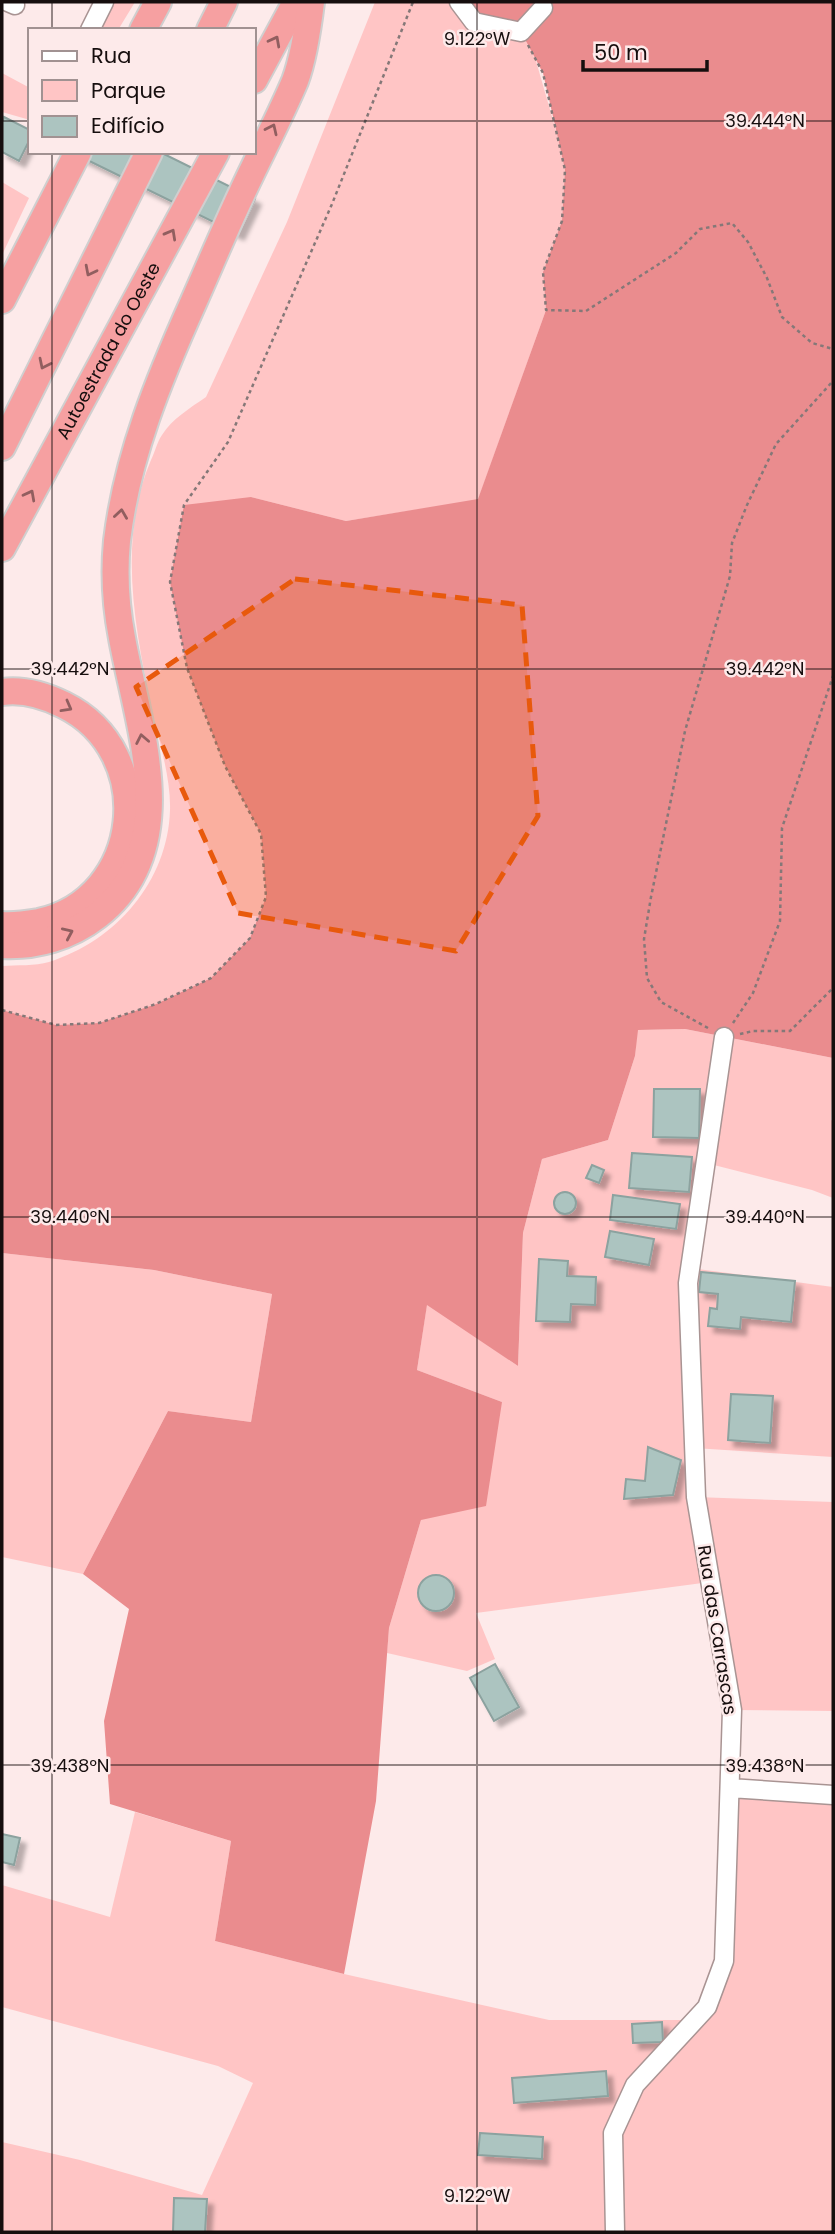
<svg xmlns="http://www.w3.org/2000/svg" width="835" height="2234" font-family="Poppins,sans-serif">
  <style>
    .green { fill: #ffc5c5 }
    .forest { fill: #ea8c8e }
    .building { fill: #acc4c0; stroke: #8ca29f; stroke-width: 2; filter: url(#shadow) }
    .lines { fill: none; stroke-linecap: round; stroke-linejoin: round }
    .minor-casing { stroke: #a99493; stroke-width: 21 }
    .highway-casing { stroke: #d0cfcf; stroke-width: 30 }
    .path { stroke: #857878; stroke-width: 2.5; stroke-dasharray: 3.5 3.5; stroke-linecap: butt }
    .minor { stroke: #fff; stroke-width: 18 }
    .highway { stroke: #f6a0a1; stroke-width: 26 }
    .oneway { stroke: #915e5f }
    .marked { fill: #e8590c; fill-opacity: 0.2; stroke: #e8590c; stroke-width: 5; stroke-dasharray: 14 9; stroke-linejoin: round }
    .ticks { fill: none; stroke: #160e0e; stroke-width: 2; stroke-opacity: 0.45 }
    .labels { text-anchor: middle; stroke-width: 5; stroke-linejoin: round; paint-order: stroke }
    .street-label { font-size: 18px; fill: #160e0e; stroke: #fdeaea }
    .ticks-label { font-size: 18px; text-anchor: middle; fill: #160e0e; stroke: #fdeaea; stroke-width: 5; stroke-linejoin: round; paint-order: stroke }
  </style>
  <defs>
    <filter id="shadow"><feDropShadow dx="6" dy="6" stdDeviation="2" flood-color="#0004"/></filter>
  </defs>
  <rect width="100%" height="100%" fill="#fdeaea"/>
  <path class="green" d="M104 2H135L118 30H90Z
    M375 2H459L521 32 536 61 557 134 565 170 562 221 543 272 546 310 478 500 346 521 251 497 225 766 261 834 266 897 250 938 211 978 156 1004 99 1023 56 1025 2 1010V966C17 965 35 966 49 962 116 941 168 881 170 810 171 778 159 741 152 710 135 629 117 539 151 460 155 452 157 442 162 435 172 419 190 408 206 397L287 222Z
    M2 73 30 88V120L2 112Z
    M2 182 29 198 2 255Z
    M685 1029 833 1058 831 1120 833 1121V1198L812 1190 706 1163 690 1268 833 1287V1457L694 1448 696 1497 833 1502V1711L732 1710 710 1582 476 1613 495 1659 467 1671 387 1653 389 1628 421 1520 502 1402 417 1370 427 1304 518 1366 523 1233 542 1159 608 1140 635 1056 637 1030Z
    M2 1253 154 1270 272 1294 251 1422 168 1411 83 1574 2 1557Z
    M730 1788 833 1795V2232H2V2142L80 2160 202 2195 253 2083 218 2066 2 2007V1885L110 1917 135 1812 231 1841 215 1941 344 1974 549 2020H695L724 1961Z"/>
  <path class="forest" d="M459 2H833V1058L685 1029 638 1030 635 1056 608 1140 542 1159 523 1233 518 1366 427 1305 417 1370 502 1402 486 1506 421 1520 389 1628 376 1801 344 1974 215 1941 231 1841 110 1804 104 1721 129 1609 83 1574 168 1411 251 1422 272 1294 154 1270 2 1253V1010L56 1025 99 1023 156 1004 211 978 250 938 266 897 261 834 225 766 187 668 170 582 184 505 251 497 346 521 478 499 546 310 543 272 562 221 565 170 557 134 543 73 521 32 474 22Z"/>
  <path class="building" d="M4 117 30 130V139L19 161 2 152V122Z
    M71 152H160L255 199 238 234Z
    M654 1089H700L699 1138 653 1137Z
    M632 1153 692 1157 689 1192 629 1188Z
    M592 1165 604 1170 599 1183 586 1178Z
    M554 1203a11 11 0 1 1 22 0a11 11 0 1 1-22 0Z
    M613 1195 680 1204 676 1229 610 1220Z
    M610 1231 654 1239 649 1265 605 1257Z
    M539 1259 568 1261 567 1276 596 1277 595 1305 571 1304 570 1322 536 1321Z
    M701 1272 795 1281 791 1322 741 1317 740 1329 708 1326 710 1308 717 1309 718 1294 699 1292Z
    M731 1394 773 1396 770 1443 728 1440Z
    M648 1447 681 1460 673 1495 624 1499 626 1479 645 1481Z
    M418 1593a18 18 0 1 1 36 0a18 18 0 1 1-36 0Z
    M495 1664 519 1707 494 1721 470 1678Z
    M2 1834 20 1838 14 1865 2 1862Z
    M662 2022 663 2042 633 2043 632 2024Z
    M606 2071 608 2096 514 2103 512 2078Z
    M480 2133 543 2137 542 2159 478 2155Z
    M174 2198 207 2199 205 2232H173Z"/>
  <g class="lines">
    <g class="minor-casing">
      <path id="minor" d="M8 2 15 5
        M459 2 474 22 521 32 543 8
        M90 30 104 2
        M730 1788 833 1795
        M615 2232 613 2133 635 2085 707 2007 724 1961 732 1710 696 1497 688 1283 724 1037"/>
    </g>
    <g class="highway-casing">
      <g id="highway">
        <path d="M143 30 158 2"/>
        <path d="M210 30 224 2"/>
        <path d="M254 80 296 2"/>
        <path d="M2 300 78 152"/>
        <path d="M2 447 149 152"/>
        <path id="s1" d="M2 548 216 152"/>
        <path d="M2 692C24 689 44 695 64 705 159 752 144 899 39 922 27 924 14 926 2 925"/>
        <path d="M2 945C36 947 70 937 97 916 185 848 138 727 122 638 116 607 114 572 117 541 127 456 159 379 194 301 210 265 225 229 242 193 259 156 279 119 295 81 304 57 308 27 311 2"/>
      </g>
    </g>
    <path class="path" d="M528 45 543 73 565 170 562 221 543 272 546 310 586 311 676 253 700 229 732 223 748 242 767 278 782 317 812 343 833 349
      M2 1010 56 1025 99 1023 156 1004 211 978 250 938 266 897 261 834 225 766 187 668 170 582 184 505 228 442 332 204 413 2
      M733 1023 753 993 780 921 782 828 833 676
      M708 1028 661 1002 647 978 644 939 651 897 685 731 730 576 732 543 747 505 776 444 833 381
      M740 1034 753 1031H790L833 988"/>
    <use href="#minor" class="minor"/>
    <use href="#highway" class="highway"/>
  </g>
  <defs><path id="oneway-chevron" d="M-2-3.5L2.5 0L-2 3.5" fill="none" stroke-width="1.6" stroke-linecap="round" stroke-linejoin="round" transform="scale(1.75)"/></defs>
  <g class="oneway">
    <use href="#oneway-chevron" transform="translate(275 41) rotate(-62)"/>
    <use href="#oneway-chevron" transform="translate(272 129) rotate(-65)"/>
    <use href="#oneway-chevron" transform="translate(171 234) rotate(-61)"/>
    <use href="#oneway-chevron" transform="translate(90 271) rotate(117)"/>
    <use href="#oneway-chevron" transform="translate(44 364) rotate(116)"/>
    <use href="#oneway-chevron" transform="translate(30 495) rotate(-62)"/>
    <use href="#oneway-chevron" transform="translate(121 514) rotate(-82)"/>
    <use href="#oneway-chevron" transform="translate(67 707) rotate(29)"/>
    <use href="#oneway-chevron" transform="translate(142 739) rotate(-101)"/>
    <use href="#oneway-chevron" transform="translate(68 933) rotate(-24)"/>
  </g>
  <path class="marked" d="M295 579 522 605 538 816 456 951 238 913 136 687Z"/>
  <path class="ticks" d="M52 2V30M477 2V2232M2 121H30M254 121H833M52 152V2232M2 669H833M2 1217H833M2 1765H833"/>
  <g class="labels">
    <g class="street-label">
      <text dy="6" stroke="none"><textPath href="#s1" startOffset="224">Autoestrada do Oeste</textPath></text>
      <text transform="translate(717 1630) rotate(81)" y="6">Rua das Carrascas</text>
    </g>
  </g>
  <g class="ticks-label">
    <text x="477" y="45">9.122°W</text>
    <text x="765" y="127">39.444°N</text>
    <text x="70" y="675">39.442°N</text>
    <text x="765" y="675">39.442°N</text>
    <text x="70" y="1223">39.440°N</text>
    <text x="765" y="1223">39.440°N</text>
    <text x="70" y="1772">39.438°N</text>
    <text x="765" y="1772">39.438°N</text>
    <text x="477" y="2202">9.122°W</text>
  </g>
  <rect width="835" height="2234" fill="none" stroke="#160e0e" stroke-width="7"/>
  <rect x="28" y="28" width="228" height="126" fill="#fdeaea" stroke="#a19292" stroke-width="2"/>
  <rect x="42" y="51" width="35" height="10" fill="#ffffff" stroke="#a19292" stroke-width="2"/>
  <text x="91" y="63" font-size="21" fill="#160e0e">Rua</text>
  <rect x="42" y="80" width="35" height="21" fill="#ffc5c5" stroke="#a19292" stroke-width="2"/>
  <text x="91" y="98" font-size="21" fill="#160e0e">Parque</text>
  <rect x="42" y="116" width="35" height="21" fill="#acc4c0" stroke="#a19292" stroke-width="2"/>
  <text x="91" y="133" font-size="21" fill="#160e0e">Edifício</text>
  <path d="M583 60v10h124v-10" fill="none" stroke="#160e0e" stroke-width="3.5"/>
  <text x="594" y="60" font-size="21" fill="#160e0e" stroke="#fdeaea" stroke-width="5" paint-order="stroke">50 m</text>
</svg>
